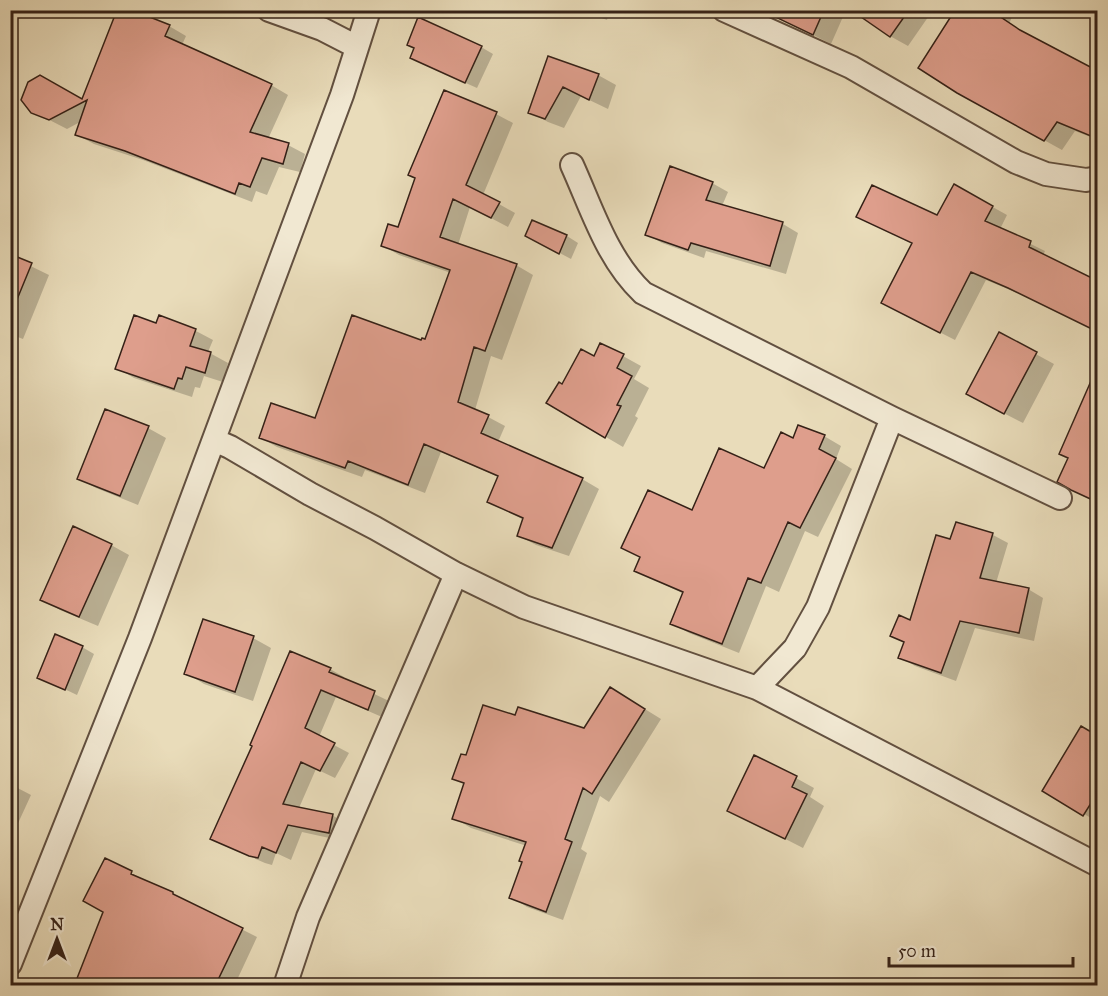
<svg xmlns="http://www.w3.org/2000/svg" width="1108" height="996" font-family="'IM FELL Great Primer',serif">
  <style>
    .shadow { fill: #0003 }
    .building { fill: #de9e8c; stroke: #352117; stroke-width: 1.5 }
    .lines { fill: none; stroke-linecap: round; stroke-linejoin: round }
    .minor-casing { stroke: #625040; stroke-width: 26 }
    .minor { stroke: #f1e8d2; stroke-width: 22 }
  </style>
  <rect width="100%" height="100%" fill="#e9dcba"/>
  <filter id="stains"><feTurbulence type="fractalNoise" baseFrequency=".00333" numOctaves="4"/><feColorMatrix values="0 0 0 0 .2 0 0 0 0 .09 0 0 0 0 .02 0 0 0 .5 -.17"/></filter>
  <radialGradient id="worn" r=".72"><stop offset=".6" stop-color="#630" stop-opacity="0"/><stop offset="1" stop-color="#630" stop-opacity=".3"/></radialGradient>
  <path class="shadow" d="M580 10H610L607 20Z
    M777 10H846L831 44 774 15Z
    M858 10H933L908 46 890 36Z
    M957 10H1015L1009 24 1098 72V140L1075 131 1062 150 977 103Z
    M169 26 186 36 182 45 271 85 288 95 268 139 288 145 305 154 300 172 279 167 267 195 256 191 252 202 143 160 94 144 77 135 82 121 67 129 32 111 83 101Z
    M481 47 493 54 477 88 423 64Z
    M549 57 598 75 616 85 608 109 581 96 564 128 548 122 530 112Z
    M445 92 496 114 513 123 483 195 515 213 508 227 470 207 458 245 516 265 533 275 502 360 491 356 475 410 505 426 498 442 582 479 599 489 569 556 536 545 519 536 524 520 488 502 499 477 441 452 425 493 365 470 362 477 277 447 261 438 316 420 426 340 451 273 399 255 382 245 399 229Z
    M712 183 728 192 722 206 783 224 798 233 786 274 706 251 704 258 662 243 646 234Z
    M955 186 1007 215 1000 229 1045 251 1025 296 986 280 955 340 898 311 913 244 873 224 937 217Z
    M567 236 578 243 571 259 539 242Z
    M10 256 49 275 23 339 10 334Z
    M160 317 196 331 213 340 208 352 228 363 223 382 204 376 200 388 195 387 192 397 134 378 117 368 157 325Z
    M999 334 1054 364 1023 423 986 404Z
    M623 356 641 366 634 379 649 388 635 416 638 418 623 447 548 403 563 386 594 358Z
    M1098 361V503L1072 489 1070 458 1093 378 1090 376Z
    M148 428 166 438 138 505 96 488 78 478Z
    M824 436 841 446 836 459 852 469 818 537 805 531 779 592 766 586 739 653 689 633 672 623 684 594 636 571 642 558 623 547 692 512 764 470 794 440Z
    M957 523 993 535 1008 543 996 583 1028 589 1043 598 1034 641 975 628 956 681 915 666 900 657 905 643 892 636 911 622 951 541Z
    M111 545 129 555 98 626 60 610 42 599Z
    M253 638 271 648 253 701 204 684 186 673Z
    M82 647 94 654 77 695 39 677Z
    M330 669 344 677 343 679 389 701 382 717 336 697 319 737 349 753 335 778 316 769 299 808 332 815 346 824 343 841 302 832 291 860 276 853 272 865 265 863 226 846 212 838Z
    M627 698 661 719 609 802 600 796 581 849 587 853 563 920 527 907 511 897 524 862 527 846 471 828 454 818 465 785 454 779 467 757 516 717 585 730Z
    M1098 737V822L1044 791Z
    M796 778 814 788 810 797 824 806 803 848 729 810Z
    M10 784 31 795 14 832 10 831Z
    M105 860 257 937 237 980 249 986H75L105 912Z
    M34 979 51 986H31Z"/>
  <path class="building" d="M117 10H132L170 25 165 36 272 84 250 132 289 143 283 164 262 158 250 187 239 183 235 194 125 151 75 135 87 100 49 120 31 113 21 100 28 82 40 75 82 99Z
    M761 10H824L813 35Z
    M851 10H909L890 37Z
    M955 10H990L1020 30 1098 71V139L1057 122 1044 141 957 93 918 68Z
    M418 17 482 46 465 83 410 58 414 48 407 45Z
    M548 56 599 74 589 100 563 87 545 119 528 113Z
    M444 90 497 112 466 185 500 202 491 218 453 199 440 237 517 264 485 351 474 347 458 402 489 415 481 433 583 478 552 548 517 536 523 518 487 502 498 476 424 444 408 485 348 461 345 468 259 438 271 403 315 418 352 315 421 340 422 338 425 339 450 270 381 246 388 224 398 227 415 178 408 175Z
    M670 166 713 182 706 200 783 222 770 266 691 243 688 250 645 235Z
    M954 184 993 206 985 221 1031 241 1029 247 1098 281V332L1008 288 971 272 940 333 881 303 912 243 856 217 872 185 937 215Z
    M532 220 567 235 559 254 525 236Z
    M10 254 32 263 11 314H10Z
    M134 315 156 323 159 315 196 329 190 346 211 352 205 373 186 367 182 379 178 378 174 389 115 369Z
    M999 332 1037 352 1004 414 966 394Z
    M600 343 624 354 617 368 632 376 617 405 621 406 605 438 546 403 559 382 562 384 581 349 594 356Z
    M1098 365V472L1097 502 1071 490 1057 482 1068 458 1059 454Z
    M105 409 149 426 120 496 77 479Z
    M798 425 825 435 819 449 836 458 800 528 788 522 761 583 748 578 722 644 670 624 683 592 634 571 640 557 621 548 648 490 692 510 719 448 764 468 781 432 793 438Z
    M956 522 993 533 980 578 1029 588 1019 633 960 621 941 673 898 658 904 642 890 636 899 615 910 620 936 535 950 539Z
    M73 526 112 544 79 617 40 600Z
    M203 619 254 636 235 692 184 674Z
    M55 634 83 646 65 690 37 678Z
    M290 651 331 668 329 672 375 691 368 710 321 690 305 728 335 743 320 771 301 762 283 804 333 814 329 833 288 825 276 853 262 847 258 858 249 856 210 839 252 746 250 745Z
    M610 687 645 709 592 794 583 788 565 839 572 842 546 912 509 898 522 862 519 861 526 842 452 819 464 783 452 779 461 754 466 755 483 705 515 715 518 707 584 728Z
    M1081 726 1098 736V792L1083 816 1042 791Z
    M754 755 797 776 792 787 807 794 785 839 727 811Z
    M105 858 132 871 131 874 173 892V894L243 928 215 986H74L103 912 83 901Z"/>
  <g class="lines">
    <g class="minor-casing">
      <path id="minor" d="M269 10 322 29 357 47
        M724 10 851 67 1016 162 1046 174 1086 180 1098 178
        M572 165C592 209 607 259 643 293L892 418 1060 498
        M214 440 230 447 310 494 375 528 456 574 524 607 757 688 1098 865
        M757 688 795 648 818 607 892 418
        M10 964 140 638 342 95 369 10
        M285 986 308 917 456 574"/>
    </g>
    <use href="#minor" class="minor"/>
  </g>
  <rect width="1108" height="996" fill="none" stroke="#e9dcba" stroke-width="36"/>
  <rect x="12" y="12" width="1084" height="972" fill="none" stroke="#352117" stroke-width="3"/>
  <rect x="18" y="18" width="1072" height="960" fill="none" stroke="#352117" stroke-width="1.5"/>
  <g transform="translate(57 939)" stroke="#f1e8d2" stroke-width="4.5" paint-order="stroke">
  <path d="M0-4.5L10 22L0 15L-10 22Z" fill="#352117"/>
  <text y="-9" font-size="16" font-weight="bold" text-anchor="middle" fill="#352117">N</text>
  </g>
  <path d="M889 957v9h184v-9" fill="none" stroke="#352117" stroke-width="3"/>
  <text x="898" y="957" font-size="18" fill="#352117" stroke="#f1e8d2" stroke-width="4.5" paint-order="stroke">50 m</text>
  <rect width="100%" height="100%" filter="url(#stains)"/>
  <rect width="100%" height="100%" fill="url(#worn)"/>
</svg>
